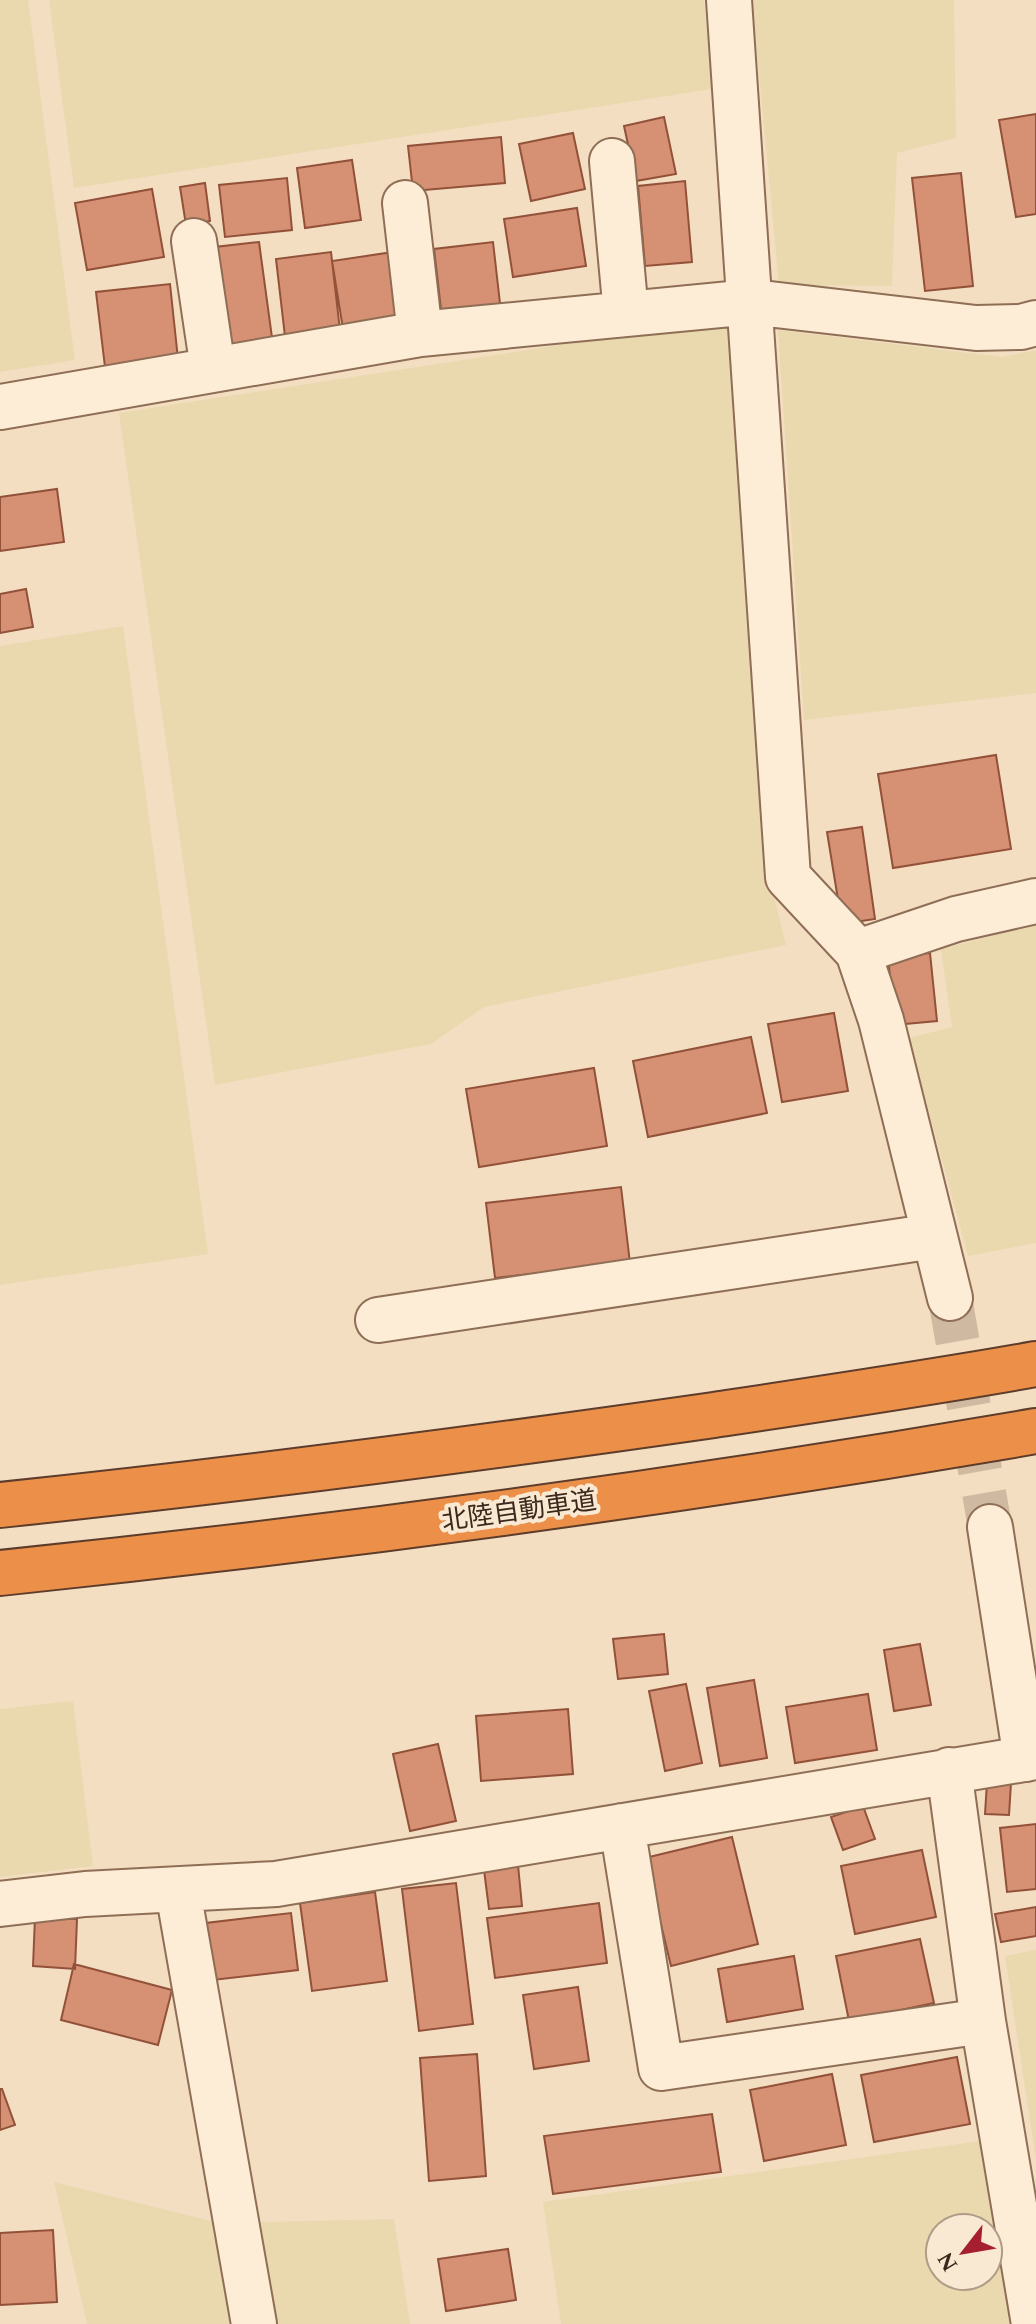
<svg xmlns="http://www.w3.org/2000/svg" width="1036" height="2324" font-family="Spectral,'Noto Sans JP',serif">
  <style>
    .farmland { fill: #ead9ae; fill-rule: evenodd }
    .building { fill: #d69073; stroke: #925139; stroke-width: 2 }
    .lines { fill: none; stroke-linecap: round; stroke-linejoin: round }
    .minor-tunnel { stroke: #cfbaa1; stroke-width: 44; stroke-dasharray: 44 22; stroke-linecap: butt }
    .minor-casing { stroke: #8f6e56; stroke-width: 48 }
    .highway-casing { stroke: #5d3c2b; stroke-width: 48 }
    .minor { stroke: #fdecd6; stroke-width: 44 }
    .highway { stroke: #ec9049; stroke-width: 44 }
    .labels { text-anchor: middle; stroke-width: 8; stroke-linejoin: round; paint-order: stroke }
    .street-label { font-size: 26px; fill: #3d281c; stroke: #f9e9d2 }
  </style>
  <rect width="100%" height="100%" fill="#f3dec2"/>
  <path class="farmland" d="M0 0H28L75 360 0 372Z
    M49 0H704L712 89 74 188Z
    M752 0H954L956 138 897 153 892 286 779 285Z
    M728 319 769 876 786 945 484 1007 431 1044 215 1085 119 413Z
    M778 330 1002 357 1036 350V693L804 720Z
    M123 626 208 1254 0 1285V646Z
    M1036 925V1243L968 1256 909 1038 952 1027 941 949Z
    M73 1701 93 1866 0 1877V1709Z
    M1036 1950V2160L1005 1956Z
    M987 2140 1014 2324H561L543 2202ZM940 2228H988V2276H940Z
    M54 2182 219 2223 394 2219 410 2324H87Z"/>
  <path class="building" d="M1036 114V214L1016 217 999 120Z
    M664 117 676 174 636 181 624 126Z
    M573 133 585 189 531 201 519 144Z
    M501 137 505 183 413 191 408 146Z
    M352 160 361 220 305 228 297 168Z
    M961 173 973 286 925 291 912 178Z
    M287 178 292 230 225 237 219 185Z
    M685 181 692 262 645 266 638 186Z
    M205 183 210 221 186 225 180 187Z
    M152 189 164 257 87 270 75 203Z
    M577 208 586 266 513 277 504 219Z
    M259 242 273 345 229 351 215 247Z
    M493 242 501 312 442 318 434 249Z
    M400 251 411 318 343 329 332 261Z
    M331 252 341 339 286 345 276 259Z
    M170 284 178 359 105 367 96 292Z
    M57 489 64 542 0 551V497Z
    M26 589 33 627 0 633V594Z
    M996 755 1011 849 893 868 878 774Z
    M862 827 875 919 842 924 827 832Z
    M930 953 937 1021 895 1025 888 957Z
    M834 1013 848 1091 782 1102 768 1024Z
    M751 1037 767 1113 648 1137 633 1061Z
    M594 1068 607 1146 479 1167 466 1089Z
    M621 1187 630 1263 495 1278 486 1203Z
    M664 1634 668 1674 618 1679 613 1639Z
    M920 1644 931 1705 894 1711 884 1650Z
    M754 1680 767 1758 720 1766 707 1688Z
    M686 1684 702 1763 665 1771 649 1691Z
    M868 1694 877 1750 795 1763 786 1707Z
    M568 1709 573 1774 481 1781 476 1716Z
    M438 1744 456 1821 410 1831 393 1754Z
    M987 1782 1011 1783 1009 1815 985 1814Z
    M863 1806 875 1839 843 1850 831 1817Z
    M1036 1824V1889L1007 1892 1000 1828Z
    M732 1837 758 1944 671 1966 645 1858Z
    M922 1850 936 1917 855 1934 841 1866Z
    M518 1865 522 1906 489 1909 484 1870Z
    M456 1883 473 2024 419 2031 402 1889Z
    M375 1892 387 1981 312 1991 300 1903Z
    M599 1903 607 1963 495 1978 487 1918Z
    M1036 1907V1936L1001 1942 995 1914Z
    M291 1913 298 1970 213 1980 206 1923Z
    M35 1917 77 1919 75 1969 33 1966Z
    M920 1939 934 2003 849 2021 836 1956Z
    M794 1956 803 2009 727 2022 718 1969Z
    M74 1964 172 1990 158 2045 61 2020Z
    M578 1987 589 2061 534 2069 523 1995Z
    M477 2054 486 2176 429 2181 420 2058Z
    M957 2057 970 2124 874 2142 861 2075Z
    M832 2074 846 2145 764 2161 750 2090Z
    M0 2089H2L15 2125 0 2130Z
    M712 2114 721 2172 553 2194 544 2136Z
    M53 2230 57 2302 0 2305V2233Z
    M508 2249 516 2300 446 2311 438 2259Z"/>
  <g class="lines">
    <path class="minor-tunnel" d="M950 1298 990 1527"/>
    <g class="minor-casing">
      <path id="minor" d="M729 0 788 877 858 952 881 1020 950 1298
        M612 161 626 314
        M405 203 420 334
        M194 241 213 369
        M0 407 420 334 751 302 976 328 1021 327 1036 323
        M858 952 956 919 1036 901
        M378 1320 934 1236
        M990 1527 1026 1759
        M949 1770 983 2021 1034 2324
        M622 1826 661 2068 983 2021
        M178 1891 254 2324
        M0 1904 85 1894 276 1884 1036 1757"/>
    </g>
    <g class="highway-casing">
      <path id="highway" d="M0 1505C238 1480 476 1449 714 1415 821 1399 929 1383 1036 1364
        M0 1573C347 1537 693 1490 1036 1431"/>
    </g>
    <use href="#minor" class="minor"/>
    <use href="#highway" class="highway"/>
  </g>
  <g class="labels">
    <g class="street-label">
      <text transform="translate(519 1510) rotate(-8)" y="9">北陸自動車道</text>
    </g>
  </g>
  <g transform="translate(964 2252) rotate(239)"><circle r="38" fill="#f9e9d2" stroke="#ae9c89" stroke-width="2"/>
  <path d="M0-6L14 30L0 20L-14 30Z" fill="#a61f31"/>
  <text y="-12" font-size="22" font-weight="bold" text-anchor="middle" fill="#3d281c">N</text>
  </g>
</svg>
